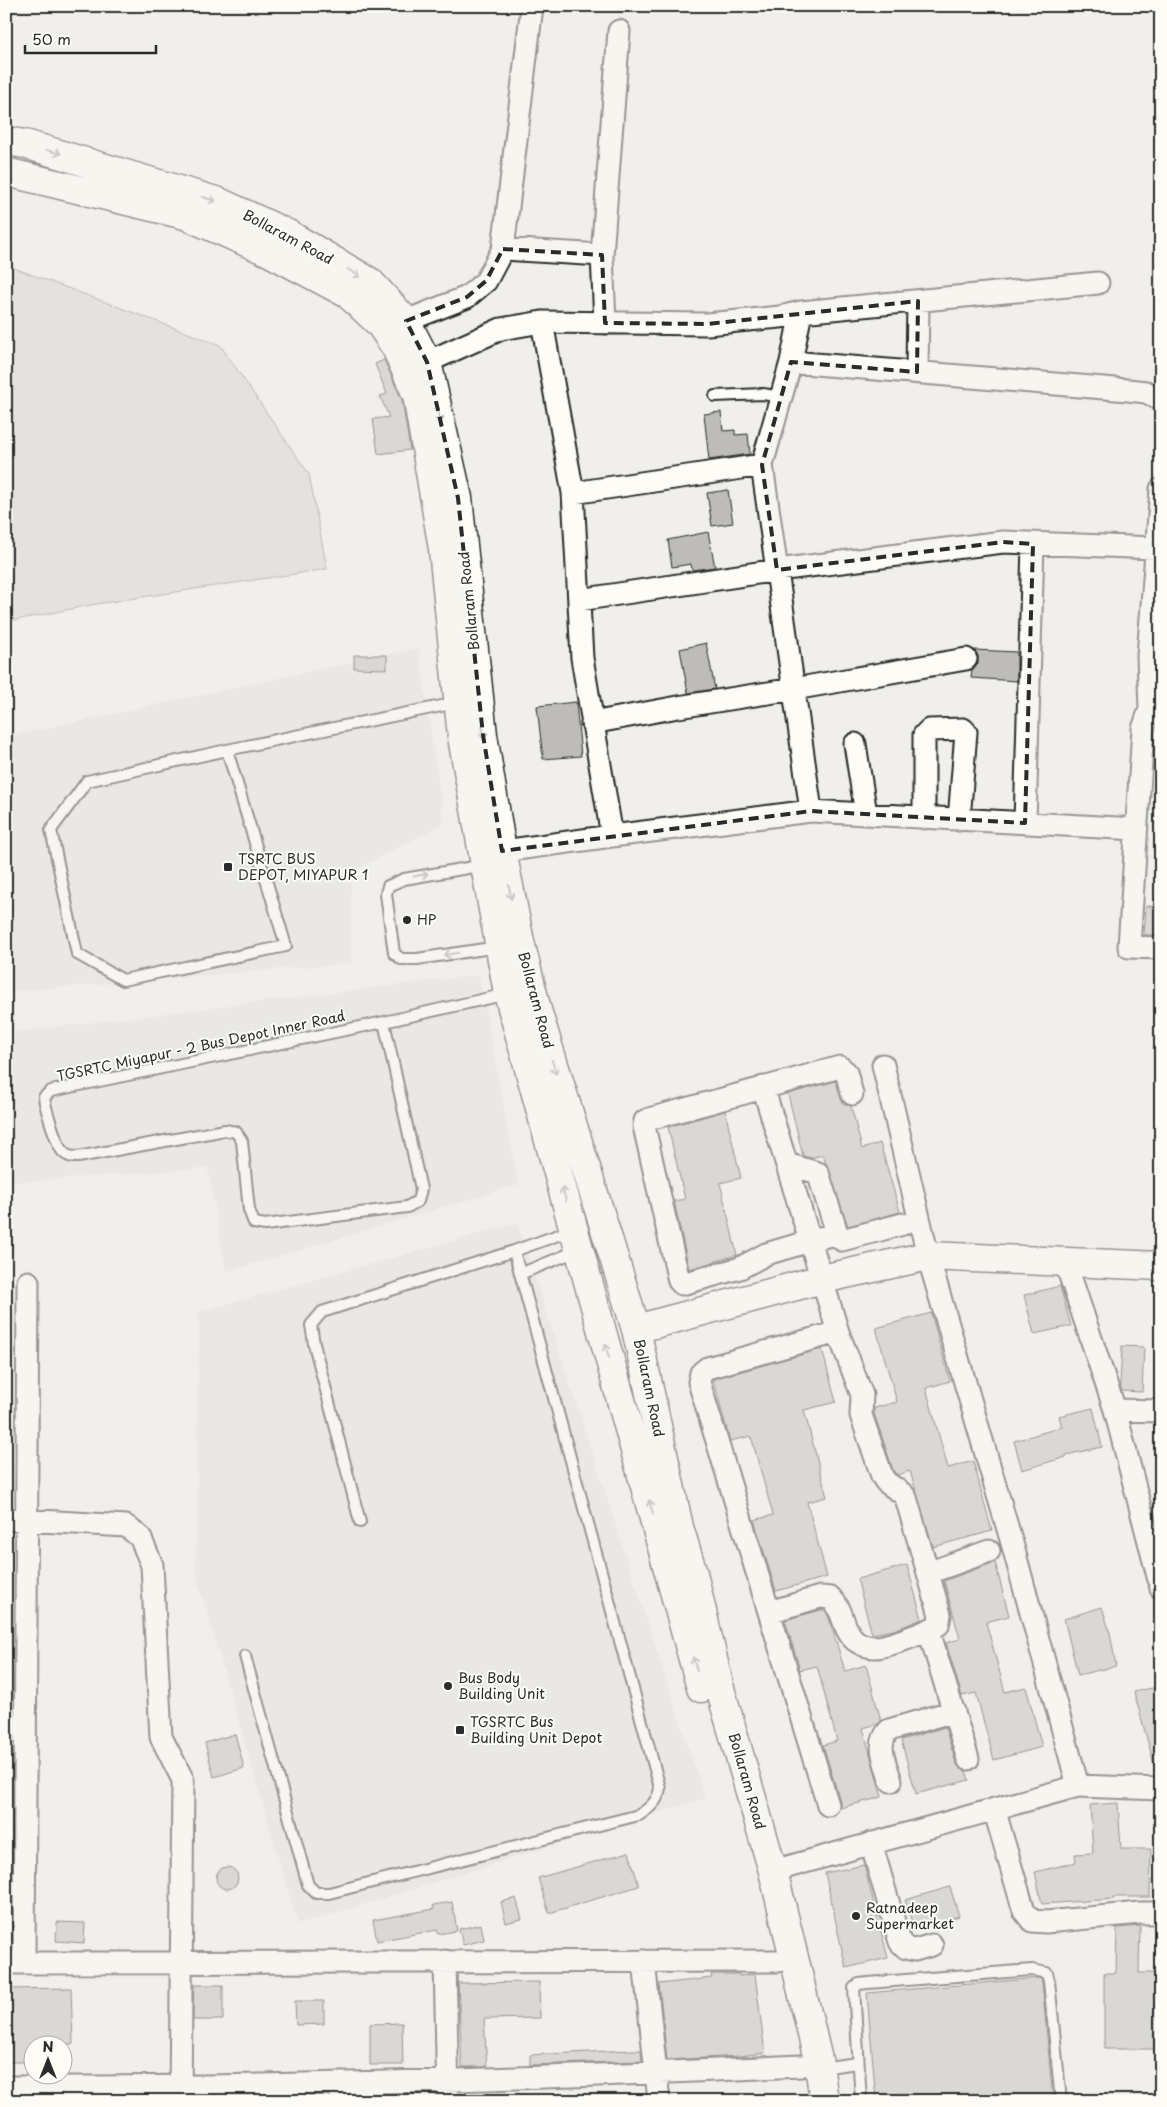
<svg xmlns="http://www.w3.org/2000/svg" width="1167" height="2107" font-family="'Playpen Sans',sans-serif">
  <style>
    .built { fill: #e1e0dc }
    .green { fill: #d3d2cf; stroke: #7f7e7d }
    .building { fill: #bdbcb8; stroke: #2b2b2b }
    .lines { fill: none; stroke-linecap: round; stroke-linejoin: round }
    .lane-casing { stroke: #2b2b2b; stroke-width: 14 }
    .street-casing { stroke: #2b2b2b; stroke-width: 25 }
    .secondary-casing { stroke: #2b2b2b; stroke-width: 31 }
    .primary-casing { stroke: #2b2b2b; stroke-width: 31 }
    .lane { stroke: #fdfcf7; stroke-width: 10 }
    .street { stroke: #fdfcf7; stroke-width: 21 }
    .secondary { stroke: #fdfcf7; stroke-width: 28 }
    .primary { stroke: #fdfcf7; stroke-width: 28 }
    .oneway { stroke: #9e9e9b }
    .marked { fill: none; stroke: #2b2b2b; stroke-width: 4; stroke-dasharray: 10 6; stroke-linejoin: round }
    .poi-dot { fill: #2b2b2b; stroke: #fdfcf7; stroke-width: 2 }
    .labels { text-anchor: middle; stroke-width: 4; stroke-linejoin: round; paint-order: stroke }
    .street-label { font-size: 14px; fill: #2b2b2b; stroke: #fdfcf7 }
    .poi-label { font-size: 14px; fill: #2b2b2b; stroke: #fdfcf7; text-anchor: start }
  </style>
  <rect width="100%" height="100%" fill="#f0efeb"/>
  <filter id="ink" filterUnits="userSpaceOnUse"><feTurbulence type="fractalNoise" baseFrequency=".02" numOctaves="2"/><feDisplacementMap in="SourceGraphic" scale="10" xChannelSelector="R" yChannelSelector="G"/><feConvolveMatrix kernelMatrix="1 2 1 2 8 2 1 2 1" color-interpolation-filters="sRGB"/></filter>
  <g filter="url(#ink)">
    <path class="built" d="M419 648 444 824 351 872V963L6 992V737Z
      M479 975 518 1185 226 1272 208 1168 7 1183 14 1032Z
      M517 1223 705 1798 298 1925 196 1574 199 1312Z"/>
    <path class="green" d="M6 265 220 345 309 474 327 569 96 604 6 622Z"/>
    <path class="building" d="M384 360 402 400 410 450 378 454 373 419 389 417 380 396 387 394 375 364Z
      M721 412 723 431 735 430V435L748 434 750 454 709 460 704 414Z
      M728 490 733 523 712 526 707 493Z
      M708 532 715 567 692 570 691 564 672 567 668 540Z
      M706 643 715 689 688 693 680 649Z
      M974 650 1017 652V681L971 678 972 670 978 663V656Z
      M354 655H387V669L354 668Z
      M576 702 581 756 543 759 537 706Z
      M1146 906 1161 907V935H1144Z
      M836 1081 843 1102 851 1106 862 1149 880 1143 900 1212 848 1226 823 1155 810 1158 803 1156 788 1094Z
      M725 1111 741 1178 720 1183 737 1255 689 1269 674 1201 685 1199 668 1127Z
      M1060 1286 1071 1326 1034 1334 1024 1295Z
      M931 1313 950 1381 926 1388 948 1468 973 1461 992 1531 933 1547 910 1471 897 1475 893 1470 874 1413V1408L897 1402 876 1328Z
      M1122 1346 1144 1347 1142 1392 1122 1391 1120 1385Z
      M822 1349 836 1402 804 1410 827 1497 807 1502 827 1577 776 1591 754 1520 773 1515 751 1436 730 1441 713 1379Z
      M1093 1408 1102 1447 1066 1455V1457L1022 1470 1014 1441 1062 1427 1059 1416Z
      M995 1562 1009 1616 986 1622 1005 1692 1026 1687 1042 1747 994 1760 976 1693 962 1696 946 1643 960 1639 944 1581Z
      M907 1565 922 1619 894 1630 872 1634 857 1579Z
      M1102 1607 1110 1633 1116 1666 1078 1675 1064 1619Z
      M821 1610H825L829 1618 845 1671 866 1665 881 1721 878 1724 863 1728 882 1797 840 1808V1801L823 1745 837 1741 817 1666 800 1670 785 1620Z
      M1161 1686V1774L1157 1775 1134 1692Z
      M945 1727 956 1763 960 1768 966 1771 969 1780 916 1794 901 1740Z
      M235 1734 244 1768 214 1777 205 1743Z
      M1118 1803 1121 1849H1151L1150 1897H1114V1899L1042 1904 1035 1872 1076 1862 1075 1854 1093 1853 1090 1805Z
      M629 1852 639 1886 549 1913 538 1878Z
      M864 1865 888 1958 846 1968 825 1873Z
      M216 1878a11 11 0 1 1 22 0a11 11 0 1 1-22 0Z
      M950 1887 959 1916 914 1929 905 1900Z
      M516 1898 522 1919 506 1923 501 1902Z
      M452 1902 457 1931 438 1934 437 1930 377 1941 373 1920 434 1909 433 1905Z
      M57 1922 85 1923 84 1943 56 1941Z
      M481 1924 484 1940 463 1945 459 1929Z
      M1140 1926 1139 1973H1161V2049H1104V1973H1116L1117 1928Z
      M711 1974H739V1976L755 1974 765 2053 740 2056 667 2060 659 1984 712 1978Z
      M1038 1978 1041 1979 1042 1982 1053 2101H876L867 1993Z
      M539 1982 540 2018 484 2019 487 2067H462L458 1983Z
      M194 1985H223V2020H193Z
      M71 1988 73 2044H32V2062H6V1989Z
      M295 2001H324V2024L296 2025Z
      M402 2023 403 2065H370V2024Z
      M630 2050H641L642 2061 530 2065V2055Z"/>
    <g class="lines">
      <g class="lane-casing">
        <path id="lane" d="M715 396 763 394 781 397
          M227 750 286 946 123 980 77 954 51 830 87 781 227 750 456 703
          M485 865 404 879 388 886 386 894 394 953 401 959H417L498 947
          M384 1022 421 1189 418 1201 407 1207 265 1225 254 1223 249 1210 242 1141 236 1132 225 1130 78 1157C72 1157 68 1157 63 1152 57 1146 45 1107 44 1097L51 1091 384 1022 507 994
          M520 1274 579 1250
          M360 1522 314 1344 311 1325 322 1312 514 1251 572 1230
          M245 1656 308 1885 316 1893H329L639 1815C650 1808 658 1801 660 1788L514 1251
          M821 2068 857 2063
          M861 2101 854 1988 859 1984 868 1983 1032 1970 1047 1973 1049 1981 1061 2101"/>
      </g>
      <g class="street-casing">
        <path id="street" d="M503 249 532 6
          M801 312 791 362 762 465 811 811
          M406 321 467 297 486 281 503 249 602 255
          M542 322 573 493
          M605 323 602 255 619 31
          M427 362 501 329 542 322 707 324 780 317 801 312 1098 283
          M791 362 1128 390 1146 392 1161 400
          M917 372 918 301
          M762 465 573 493 582 658 612 836 811 811 1136 829
          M1161 489 1148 656 1150 709 1143 729 1129 947 1161 948
          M579 600 777 570 1003 542 1155 548
          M592 723 678 707 794 689 966 659
          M855 744 866 814
          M924 818V735L929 730 963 729 966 732 959 820
          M1025 823 1033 544
          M502 851 612 836
          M883 1065 928 1256 1012 1543 1078 1786
          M763 1087 838 1332 862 1395 861 1415 882 1476 886 1482 903 1494 906 1498 928 1573
          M787 1164 818 1173 837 1233 842 1240 903 1224
          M837 1233 766 1254 740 1268 682 1284 679 1281 644 1126 645 1121 649 1119 840 1067 846 1072 852 1094
          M1065 1261 1115 1410 1161 1588
          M838 1332 707 1368 701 1373 699 1382 769 1612 820 1597 831 1598C845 1613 841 1623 851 1636 856 1643 866 1647 875 1647 887 1647 927 1632 938 1625L940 1615 928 1573 989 1551
          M1115 1410 1161 1411
          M6 1519 126 1526 140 1537 152 1565 161 1737 183 1780 180 2101
          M769 1612 828 1805
          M929 1631 968 1759
          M891 1781C886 1764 875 1745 889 1730L954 1711
          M994 1809 1024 1911 1032 1921 1046 1922 1140 1913H1161
          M871 1843 900 1942 906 1948 915 1950 932 1945
          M773 1871 1078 1786 1161 1789
          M445 1961 448 2101
          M644 1961 659 2101
          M6 1963 778 1961
          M24 1963 28 1282
          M341 2083V2101
          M6 2087C271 2088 537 2079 801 2066"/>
      </g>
      <g class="secondary-casing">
        <path id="secondary" d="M636 1329 822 1279 928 1256 1161 1266"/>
      </g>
      <g class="primary-casing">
        <path id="primary" d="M6 141 25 144 219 202 288 234 370 282 406 321 427 362 458 498 483 735 502 851 520 942 537 1010 636 1329 679 1527 693 1573 719 1685 773 1871 797 1970 819 2064 824 2101
          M6 172 185 215 269 252 348 294 380 324 396 348 417 395 443 549 462 737 508 993 701 1688"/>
      </g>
      <use href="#lane" class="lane"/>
      <use href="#street" class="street"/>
      <use href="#secondary" class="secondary"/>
      <use href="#primary" class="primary"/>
    </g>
    <defs><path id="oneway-shaft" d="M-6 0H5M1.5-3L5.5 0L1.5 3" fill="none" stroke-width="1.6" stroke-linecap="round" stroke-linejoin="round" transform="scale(1.25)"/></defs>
    <g class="oneway">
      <use href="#oneway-shaft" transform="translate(54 152) rotate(16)"/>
      <use href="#oneway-shaft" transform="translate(209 199) rotate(18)"/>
      <use href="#oneway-shaft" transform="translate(354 273) rotate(31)"/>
      <use href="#oneway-shaft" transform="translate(439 416) rotate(77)"/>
      <use href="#oneway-shaft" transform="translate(483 732) rotate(83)"/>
      <use href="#oneway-shaft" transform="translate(421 875) rotate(-11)"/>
      <use href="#oneway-shaft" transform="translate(510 892) rotate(79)"/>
      <use href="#oneway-shaft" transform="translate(451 954) rotate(171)"/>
      <use href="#oneway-shaft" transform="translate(554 1067) rotate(73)"/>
      <use href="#oneway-shaft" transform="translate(564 1194) rotate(-106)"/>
      <use href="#oneway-shaft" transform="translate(607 1351) rotate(-106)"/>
      <use href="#oneway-shaft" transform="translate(651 1507) rotate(-106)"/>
      <use href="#oneway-shaft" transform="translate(695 1664) rotate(-106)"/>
    </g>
  </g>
  <path d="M0 0H1167V2107H0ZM503 249 602 255 605 323 707 324 918 301 917 372 791 362 762 465 777 570 1003 542 1033 544 1025 823 811 811 502 851 483 735 458 498 427 362 406 321 467 297 486 281Z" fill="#f0efeb" fill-opacity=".55" fill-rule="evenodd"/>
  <path class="marked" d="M503 249 602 255 605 323 707 324 918 301 917 372 791 362 762 465 777 570 1003 542 1033 544 1025 823 811 811 502 851 483 735 458 498 427 362 406 321 467 297 486 281Z"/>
  <g class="poi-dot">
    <rect x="223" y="862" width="10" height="10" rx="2.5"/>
    <circle cx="407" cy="920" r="5"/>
    <circle cx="448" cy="1686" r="5"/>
    <rect x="455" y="1725" width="10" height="10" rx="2.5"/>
    <circle cx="856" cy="1916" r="5"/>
  </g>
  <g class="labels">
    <g class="street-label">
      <text transform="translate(288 237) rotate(28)" y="5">Bollaram Road</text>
      <text transform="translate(469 601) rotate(-96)" y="5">Bollaram Road</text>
      <text transform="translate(536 1000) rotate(75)" y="5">Bollaram Road</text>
      <text transform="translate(201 1046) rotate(-12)" y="5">TGSRTC Miyapur - 2 Bus Depot Inner Road</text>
      <text transform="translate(649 1388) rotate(78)" y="5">Bollaram Road</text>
      <text transform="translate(747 1781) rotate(74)" y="5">Bollaram Road</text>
    </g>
    <g class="poi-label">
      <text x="238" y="864">TSRTC BUS<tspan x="238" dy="16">DEPOT, MIYAPUR 1</tspan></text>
      <text x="417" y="925">HP</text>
      <text x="458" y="1683">Bus Body<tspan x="458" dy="16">Building Unit</tspan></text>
      <text x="470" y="1727">TGSRTC Bus<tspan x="470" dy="16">Building Unit Depot</tspan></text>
      <text x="866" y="1913">Ratnadeep<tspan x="866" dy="16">Supermarket</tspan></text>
    </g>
  </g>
  <rect width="1167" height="2107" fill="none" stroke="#fdfcf7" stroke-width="25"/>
  <rect x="12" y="12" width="1142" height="2082" fill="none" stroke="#2b2b2b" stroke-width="2" filter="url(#ink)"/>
  <g transform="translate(48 2060)"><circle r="24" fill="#fdfcf7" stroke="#a9a8a5"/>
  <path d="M0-4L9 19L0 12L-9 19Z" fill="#2b2b2b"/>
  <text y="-8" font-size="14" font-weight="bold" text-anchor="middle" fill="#2b2b2b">N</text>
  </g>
  <path d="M25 45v8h131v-8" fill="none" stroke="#2b2b2b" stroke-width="2.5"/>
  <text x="32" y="45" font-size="15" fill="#2b2b2b" stroke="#fdfcf7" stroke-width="4" paint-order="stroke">50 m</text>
</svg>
